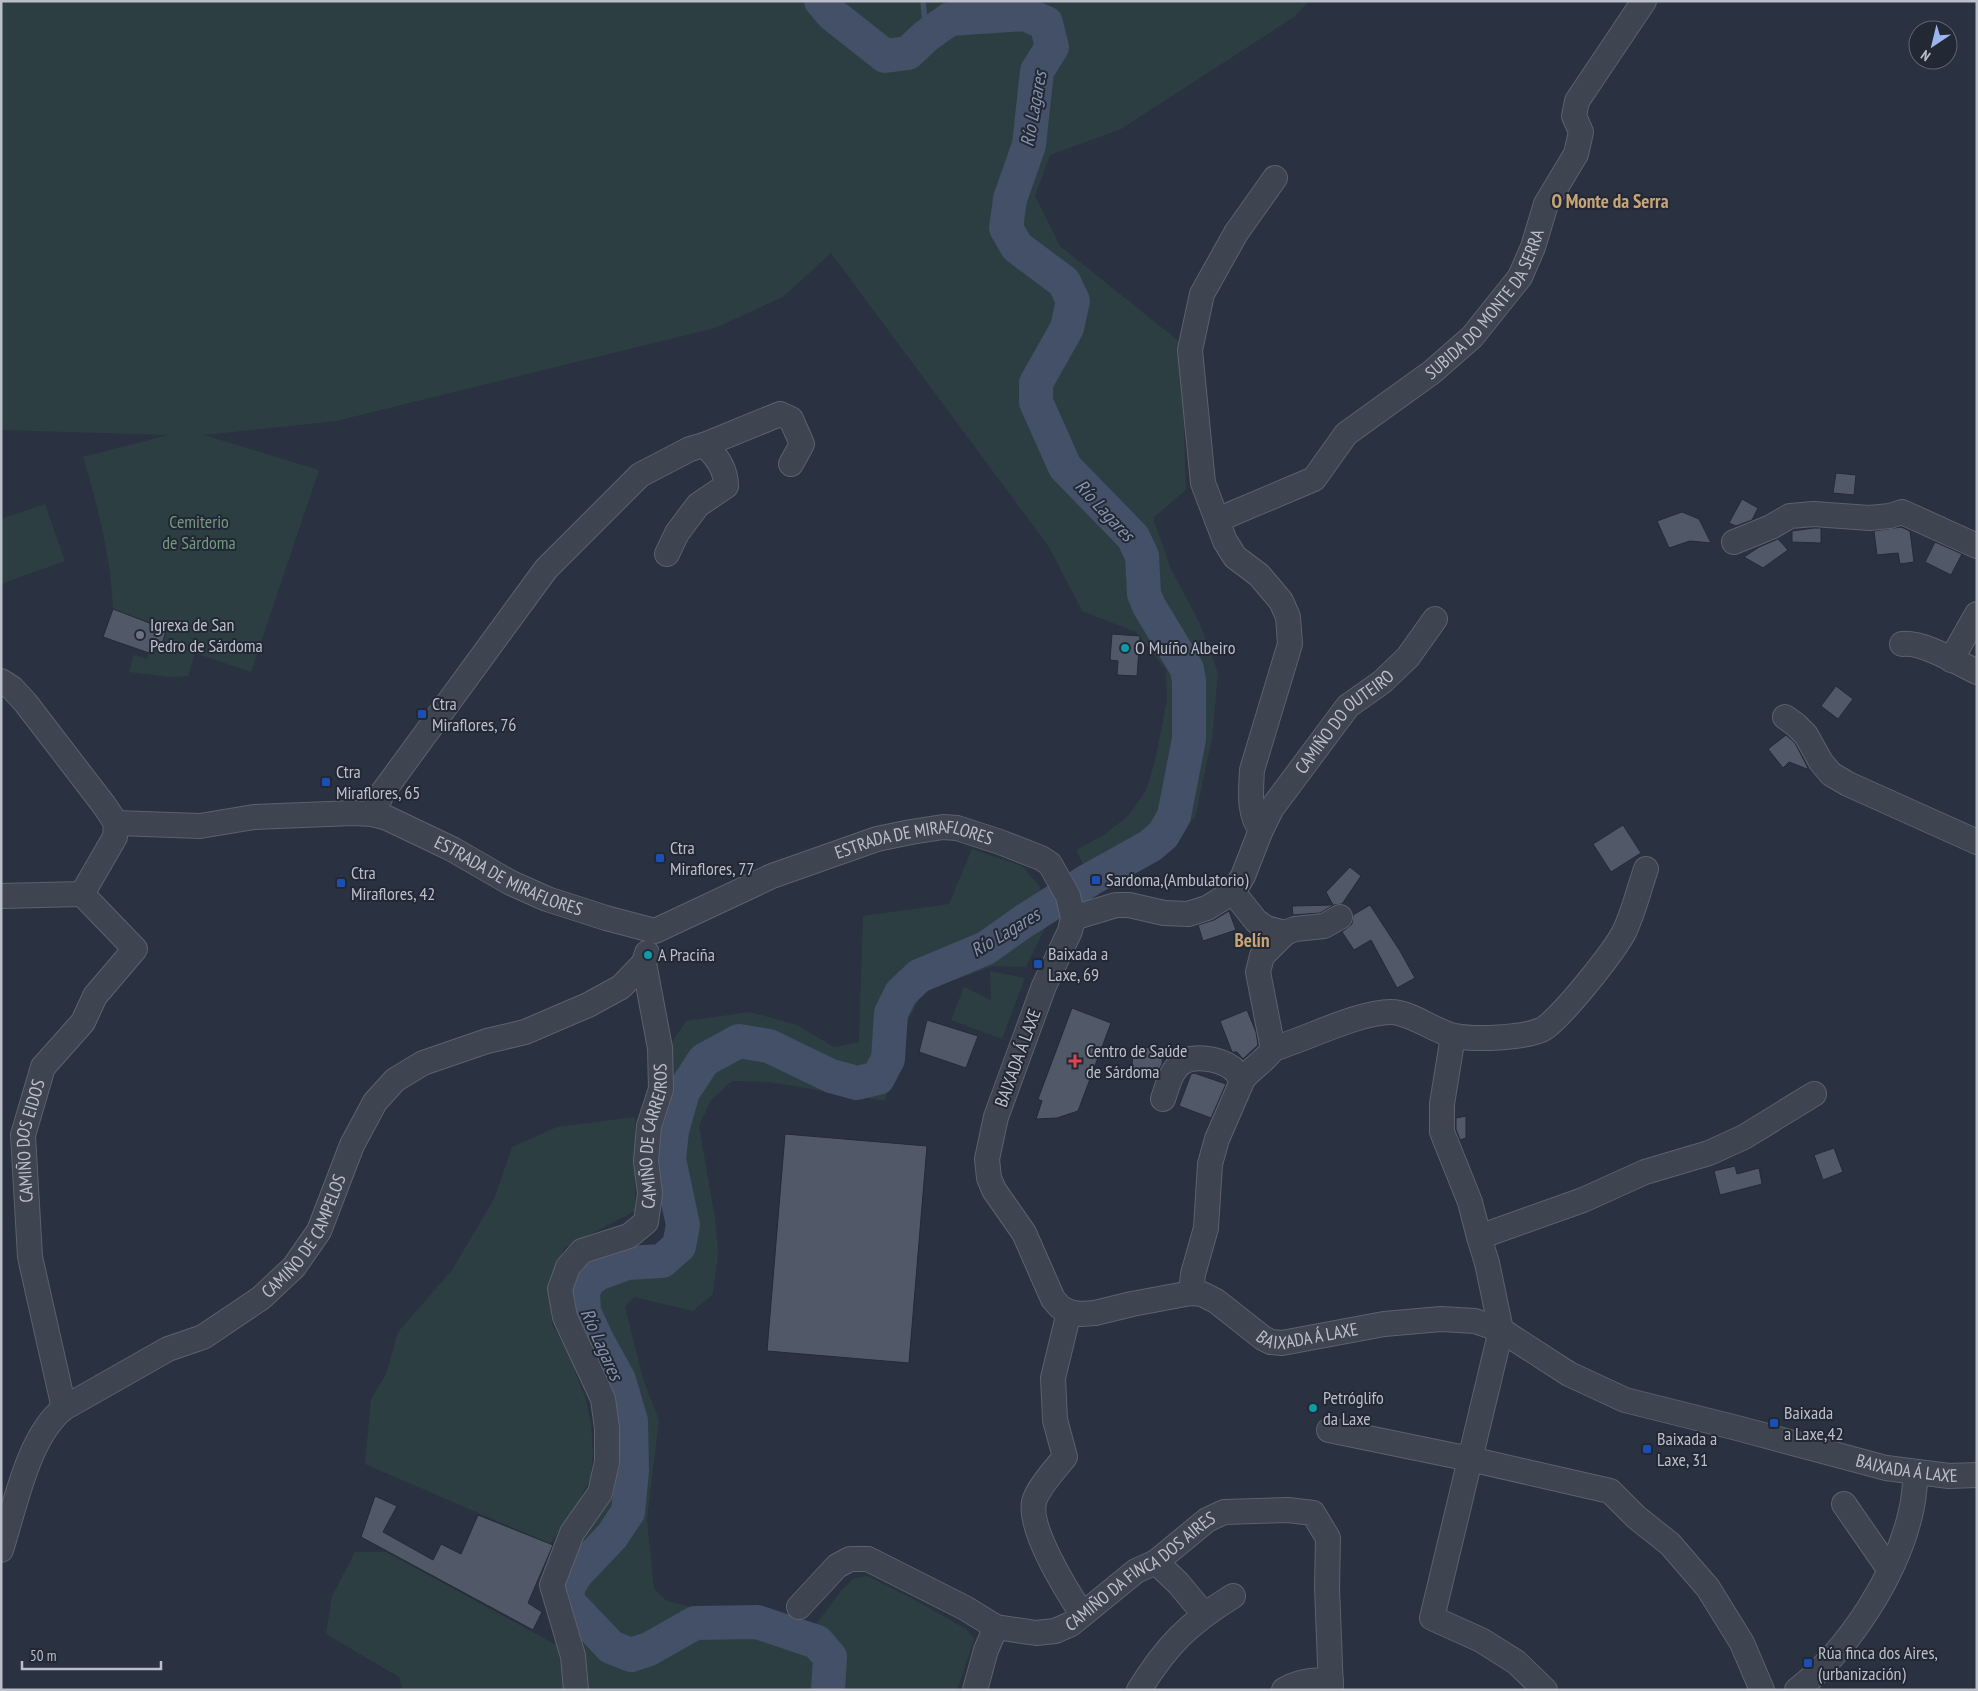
<svg xmlns="http://www.w3.org/2000/svg" width="1978" height="1691" font-family="'PT Sans Narrow',sans-serif">
  <style>
    .green { fill: #2d3e42 }
    .lines { fill: none; stroke-linecap: round; stroke-linejoin: round }
    .stream { stroke: #444f68; stroke-width: 5.5 }
    .river { stroke: #444f68; stroke-width: 34 }
    .building { fill: #515868; stroke: #252a37 }
    .minor-casing { stroke: #5c616d; stroke-width: 26 }
    .minor { stroke: #3e4450; stroke-width: 24 }
    .worship-dot { fill: #6b7280; stroke: #232835; stroke-width: 2 }
    .culture-dot { fill: #0f9aa8; stroke: #232835; stroke-width: 2 }
    .transit-dot { fill: #1a4fb4; stroke: #232835; stroke-width: 2 }
    .health-dot { fill: #e0444e; stroke: #232835; stroke-width: 2 }
    .labels { text-anchor: middle; stroke-width: 4; stroke-linejoin: round; paint-order: stroke }
    .street-label { font-size: 18px; fill: #bbbfca; stroke: #232835 }
    .park-label { font-size: 18px; fill: #759881; stroke: #232835 }
    .poi-label { font-size: 18px; fill: #bbbfca; stroke: #232835; text-anchor: start }
    .water-label { font-size: 19px; font-style: italic; fill: #8693ad; stroke: #232835 }
    .neighbourhood-label { font-size: 19px; font-weight: bold; fill: #c9a477; stroke: #232835 }
  </style>
  <rect width="100%" height="100%" fill="#2a3140"/>
  <path class="green" d="M1 1H1309L1294 17 1121 129 1050 155 1035 196 1060 246 1181 343 1186 490 1153 518 1171 569 1200 624 1218 673 1212 738 1195 818 1146 861 1096 889 1076 850 1104 835 1129 815 1146 790 1155 761 1167 700 1166 670 1136 632 1082 611 1049 547 831 253 783 297 715 328 336 421 204 435 319 470 251 672 195 653 188 676 169 677 129 672 134 655 147 659 151 646 160 649 166 631 151 626V623L113 609C111 557 98 507 83 457L168 435 1 430Z
    M45 504 65 561 1 584V519Z
    M972 849 1022 866 1040 887 1047 924 1026 967 993 966 923 992 906 1024 885 1101 769 1082 732 1081 711 1100 699 1126 715 1218 718 1253 713 1294 693 1311 634 1297 625 1307 643 1379 659 1420 647 1520 654 1589 667 1601 695 1608 735 1609 797 1616 814 1627 840 1592 854 1578 867 1576 915 1600 966 1629 974 1639 957 1690H398L402 1688 399 1677 326 1634 332 1596 355 1552H386L560 1647 577 1650 602 1629 576 1635 562 1581 587 1526 615 1492 621 1450 613 1398 588 1347 575 1293 584 1273 620 1256 661 1253 674 1231 670 1198 655 1131 671 1044 686 1021 750 1012 797 1025 834 1047 859 1042 863 916 949 904Z
    M990 971 1025 978 1002 1039 951 1020 964 987 991 1000Z
    M635 1117V1211L564 1248 549 1291 552 1324 573 1361 575 1372 585 1397 591 1424 593 1453 591 1477 576 1507 550 1544 365 1464 371 1399 386 1374 398 1332 452 1270 494 1199 512 1147 557 1127Z"/>
  <g class="lines">
    <path class="stream" d="M923 1 926 36"/>
    <path class="river" d="M821 1 833 15 885 56 908 53 926 36 950 19 1025 14 1046 23 1052 47 1037 71 1029 145 1010 199 1006 228 1017 247 1064 282 1073 301 1067 328 1036 383V402L1065 467 1133 537 1142 556 1144 594 1149 606 1187 669 1189 681V739L1174 816 1163 835 1150 846 1089 880 1024 921 986 948 919 976 901 993 891 1013 888 1059 878 1078 857 1083 831 1076 769 1046 739 1041 704 1060 683 1092 672 1131 669 1159 683 1225 679 1246 662 1261 627 1263 597 1274 588 1281 583 1292 584 1312 597 1340 619 1380 631 1421 632 1471 628 1512 612 1536 576 1574 567 1589 569 1603 611 1647 631 1655 649 1649 695 1623 757 1622 817 1642 830 1657 828 1690"/>
  </g>
  <path class="building" d="M1836 473 1856 475 1854 495 1833 493Z
    M1742 499 1758 508 1752 520 1736 526 1729 523Z
    M1682 512 1699 519 1711 543 1690 541 1669 548 1657 521Z
    M1901 527 1910 531 1914 562 1900 564 1898 553 1877 555 1874 531Z
    M1814 528H1821V543L1792 542V531Z
    M1778 539 1788 550 1763 568 1744 557 1759 547Z
    M1935 542 1962 554 1951 575 1925 562Z
    M113 609 152 624 151 626 166 631 160 650 151 646 149 653 103 637Z
    M1112 634 1140 636 1137 676 1117 675 1118 661 1110 660Z
    M1836 686 1853 699 1838 719 1821 706Z
    M1786 735 1795 743 1808 768 1807 769 1789 762 1783 768 1768 749Z
    M1623 825 1641 853 1611 872 1593 844Z
    M1350 867 1361 876 1342 904 1334 905 1320 913 1293 915 1292 906 1333 905 1326 892Z
    M1370 905 1400 951 1415 978 1397 988 1371 940 1354 950 1342 932 1352 924 1353 915Z
    M1229 911 1236 930 1203 941 1198 925 1214 920Z
    M1072 1008 1111 1023 1078 1111 1057 1118 1036 1119 1042 1101 1038 1099Z
    M1247 1010 1256 1032 1258 1045 1243 1059 1237 1052H1232L1220 1021Z
    M927 1020 978 1036 966 1068 919 1052Z
    M1133 1047 1163 1048 1162 1064 1158 1072 1132 1071Z
    M1194 1073 1226 1084 1211 1118 1179 1106 1191 1074Z
    M1466 1116V1138L1460 1140 1456 1129V1118Z
    M785 1134 927 1146 909 1363 767 1351Z
    M1834 1148 1843 1172 1823 1180 1814 1155Z
    M1735 1166 1737 1174 1759 1168 1762 1184 1720 1195 1714 1171Z
    M375 1496 397 1506 383 1532 433 1560 441 1544 461 1554 478 1515 553 1545 528 1603 542 1612 533 1630 361 1537Z"/>
  <g class="lines">
    <g class="minor-casing">
      <g id="minor">
        <path id="s1" d="M1217 520 1314 479 1346 434 1432 372 1472 337 1520 277 1533 247 1546 204 1576 154 1581 132 1574 116 1577 101 1644 1"/>
        <path d="M1734 542 1771 527 1790 516 1814 514 1869 518 1890 516 1902 512 1977 546"/>
        <path d="M667 554 677 533 698 505 726 486C726 469 717 456 704 445"/>
        <path d="M1902 644C1924 642 1956 662 1977 672"/>
        <path d="M1951 660 1977 614"/>
        <path id="s2" d="M1 681 12 688 25 702 104 805 116 823 200 826 254 817 353 813 372 814 387 818 452 849 511 883 547 899 606 918 655 931 772 876 877 839 911 832 943 827 957 828 1000 842 1041 858 1050 864 1068 896 1073 918 1070 931 1044 986 996 1117 987 1159 989 1178 994 1190 1024 1233 1053 1299 1060 1307 1069 1312 1081 1314 1095 1313 1132 1304 1191 1293 1202 1294 1216 1301 1263 1338 1271 1342 1282 1343 1384 1324 1441 1319 1475 1321 1501 1330 1569 1374 1625 1400 1737 1428 1886 1468 1949 1476 1977 1475"/>
        <path d="M1785 717 1796 725 1806 735 1821 762 1831 774 1848 784 1977 842"/>
        <path d="M372 814 383 792 546 569 640 475 690 449 704 445 780 414 791 419 802 444 791 464"/>
        <path id="s3" d="M1261 830 1272 808 1348 706 1382 682 1408 657 1435 619"/>
        <path d="M1233 892 1256 921 1266 928 1285 933"/>
        <path d="M1 896 82 894 115 837 116 823"/>
        <path d="M1073 918 1116 905H1129L1164 913 1188 914 1207 908 1233 892 1243 876 1261 830C1248 814 1251 790 1252 770L1290 644 1288 617 1281 601 1259 575 1235 557 1225 541 1203 483 1190 350 1202 294 1236 233 1275 178"/>
        <path d="M1453 1036 1442 1104V1132L1470 1202 1479 1237"/>
        <path d="M1273 1049 1258 972 1262 956 1285 933 1295 929 1324 926 1340 917"/>
        <path d="M1163 1099C1167 1088 1169 1076 1177 1067 1189 1053 1218 1058 1232 1068 1236 1071 1239 1076 1243 1079"/>
        <path d="M1191 1293 1193 1274 1206 1228 1210 1164 1217 1139 1243 1079C1252 1068 1265 1061 1273 1049 1306 1039 1359 1012 1391 1012 1411 1012 1437 1033 1455 1036 1475 1040 1522 1038 1541 1030 1557 1024 1617 948 1625 930 1634 911 1639 889 1646 869"/>
        <path d="M1069 1312 1053 1378 1055 1420 1065 1457C1056 1468 1037 1489 1034 1502 1028 1529 1067 1591 1082 1614"/>
        <path id="s4" d="M64 1408 30 1257 23 1135 43 1067 83 1022 95 996 135 949 82 894"/>
        <path d="M1329 1430 1470 1459 1610 1491 1636 1517 1670 1544 1708 1588 1742 1643 1762 1690"/>
        <path d="M1844 1504 1889 1569"/>
        <path id="s5" d="M1 1550C15 1507 28 1436 64 1408L168 1349 203 1337 261 1298 294 1267 319 1231 352 1145 375 1102 395 1080 423 1063 487 1041 525 1032 588 1005 621 987 644 963"/>
        <path d="M1156 1562 1178 1583 1204 1614"/>
        <path id="s6" d="M799 1607 837 1566 850 1559H868L965 1608 996 1627 1036 1633 1055 1631 1071 1624 1136 1571 1156 1562 1207 1520 1224 1512 1288 1510 1313 1513 1328 1538 1327 1587 1331 1690"/>
        <path id="s7" d="M576 1690 573 1656 552 1585 572 1533 600 1493 607 1462V1428L603 1399 565 1317 560 1289 568 1267 582 1251 629 1236 646 1222 650 1194 646 1161 649 1126 661 1089 660 1048 644 963 647 953"/>
        <path d="M975 1690 986 1650 996 1627"/>
        <path d="M1139 1690C1167 1645 1188 1624 1233 1596"/>
        <path d="M1284 1690C1299 1681 1314 1679 1331 1681"/>
        <path d="M1545 1690 1516 1662 1481 1640 1432 1618 1501 1330 1487 1263 1479 1237 1583 1200 1645 1172 1709 1153 1744 1137 1814 1094"/>
        <path d="M1797 1690C1850 1648 1898 1574 1912 1507 1914 1496 1915 1484 1916 1473"/>
      </g>
    </g>
    <use href="#minor" class="minor"/>
  </g>
  <circle class="worship-dot" cx="140" cy="635" r="5"/>
  <g class="culture-dot">
    <circle cx="1125" cy="648" r="5"/>
    <circle cx="648" cy="955" r="5"/>
    <circle cx="1313" cy="1408" r="5"/>
  </g>
  <g class="transit-dot">
    <rect x="417" y="709" width="10" height="10" rx="2.5"/>
    <rect x="321" y="777" width="10" height="10" rx="2.5"/>
    <rect x="655" y="853" width="10" height="10" rx="2.5"/>
    <rect x="1091" y="875" width="10" height="10" rx="2.5"/>
    <rect x="336" y="878" width="10" height="10" rx="2.5"/>
    <rect x="1033" y="959" width="10" height="10" rx="2.5"/>
    <rect x="1769" y="1418" width="10" height="10" rx="2.5"/>
    <rect x="1642" y="1444" width="10" height="10" rx="2.5"/>
    <rect x="1803" y="1658" width="10" height="10" rx="2.5"/>
  </g>
  <path class="health-dot" d="M1072.5 1053.5h5v5h5v5h-5v5h-5v-5h-5v-5h5z"/>
  <g class="labels">
    <g class="street-label">
      <text dy="6" stroke="none"><textPath href="#s1" startOffset="354">SUBIDA DO MONTE DA SERRA</textPath></text>
      <text dy="6" stroke="none"><textPath href="#s3" startOffset="138">CAMIÑO DO OUTEIRO</textPath></text>
      <text dy="6" stroke="none"><textPath href="#s2" startOffset="1026">ESTRADA DE MIRAFLORES</textPath></text>
      <text dy="6" stroke="none"><textPath href="#s2" startOffset="591">ESTRADA DE MIRAFLORES</textPath></text>
      <text transform="translate(1018 1058) rotate(-70)" y="6">BAIXADA Á LAXE</text>
      <text dy="6" stroke="none"><textPath href="#s7" startOffset="630">CAMIÑO DE CARREIROS</textPath></text>
      <text dy="6" stroke="none"><textPath href="#s4" startOffset="272">CAMIÑO DOS EIDOS</textPath></text>
      <text dy="6" stroke="none"><textPath href="#s5" startOffset="461">CAMIÑO DE CAMPELOS</textPath></text>
      <text dy="6" stroke="none"><textPath href="#s2" startOffset="1920">BAIXADA Á LAXE</textPath></text>
      <text dy="6" stroke="none"><textPath href="#s2" startOffset="2550">BAIXADA Á LAXE</textPath></text>
      <text dy="6" stroke="none"><textPath href="#s6" startOffset="398">CAMIÑO DA FINCA DOS AIRES</textPath></text>
    </g>
    <g class="park-label">
      <text x="199" y="528">Cemiterio<tspan x="199" dy="21">de Sárdoma</tspan></text>
    </g>
    <g class="poi-label">
      <text x="150" y="631">Igrexa de San<tspan x="150" dy="21">Pedro de Sárdoma</tspan></text>
      <text x="1135" y="654">O Muíño Albeiro</text>
      <text x="432" y="710">Ctra<tspan x="432" dy="21">Miraflores, 76</tspan></text>
      <text x="336" y="778">Ctra<tspan x="336" dy="21">Miraflores, 65</tspan></text>
      <text x="670" y="854">Ctra<tspan x="670" dy="21">Miraflores, 77</tspan></text>
      <text x="351" y="879">Ctra<tspan x="351" dy="21">Miraflores, 42</tspan></text>
      <text x="1106" y="886">Sardoma,(Ambulatorio)</text>
      <text x="1048" y="960">Baixada a<tspan x="1048" dy="21">Laxe, 69</tspan></text>
      <text x="658" y="961">A Praciña</text>
      <text x="1086" y="1057">Centro de Saúde<tspan x="1086" dy="21">de Sárdoma</tspan></text>
      <text x="1323" y="1404">Petróglifo<tspan x="1323" dy="21">da Laxe</tspan></text>
      <text x="1784" y="1419">Baixada<tspan x="1784" dy="21">a Laxe,42</tspan></text>
      <text x="1657" y="1445">Baixada a<tspan x="1657" dy="21">Laxe, 31</tspan></text>
      <text x="1818" y="1659">Rúa finca dos Aires,<tspan x="1818" dy="21">(urbanización)</tspan></text>
    </g>
    <g class="water-label">
      <text transform="translate(1033 109) rotate(-80)" y="7">Río Lagares</text>
      <text transform="translate(1105 510) rotate(47)" y="7">Río Lagares</text>
      <text transform="translate(1005 932) rotate(-31)" y="7">Río Lagares</text>
      <text transform="translate(602 1344) rotate(66)" y="7">Río Lagares</text>
    </g>
    <g class="neighbourhood-label">
      <text x="1610" y="208">O Monte da Serra</text>
      <text x="1252" y="947">Belín</text>
    </g>
  </g>
  <rect width="1978" height="1691" fill="none" stroke="#bbbfca" stroke-width="5"/>
  <g transform="translate(1933 45) rotate(215)"><circle r="24" fill="#232835" stroke="#606471"/>
  <path d="M0-4L9 19L0 12L-9 19Z" fill="#9eb4ec"/>
  <text y="-8" font-size="14" font-weight="bold" text-anchor="middle" fill="#bbbfca">N</text>
  </g>
  <path d="M22 1661v8h139v-8" fill="none" stroke="#bbbfca" stroke-width="2.5"/>
  <text x="30" y="1661" font-size="15" fill="#bbbfca" stroke="#232835" stroke-width="4" paint-order="stroke">50 m</text>
</svg>
